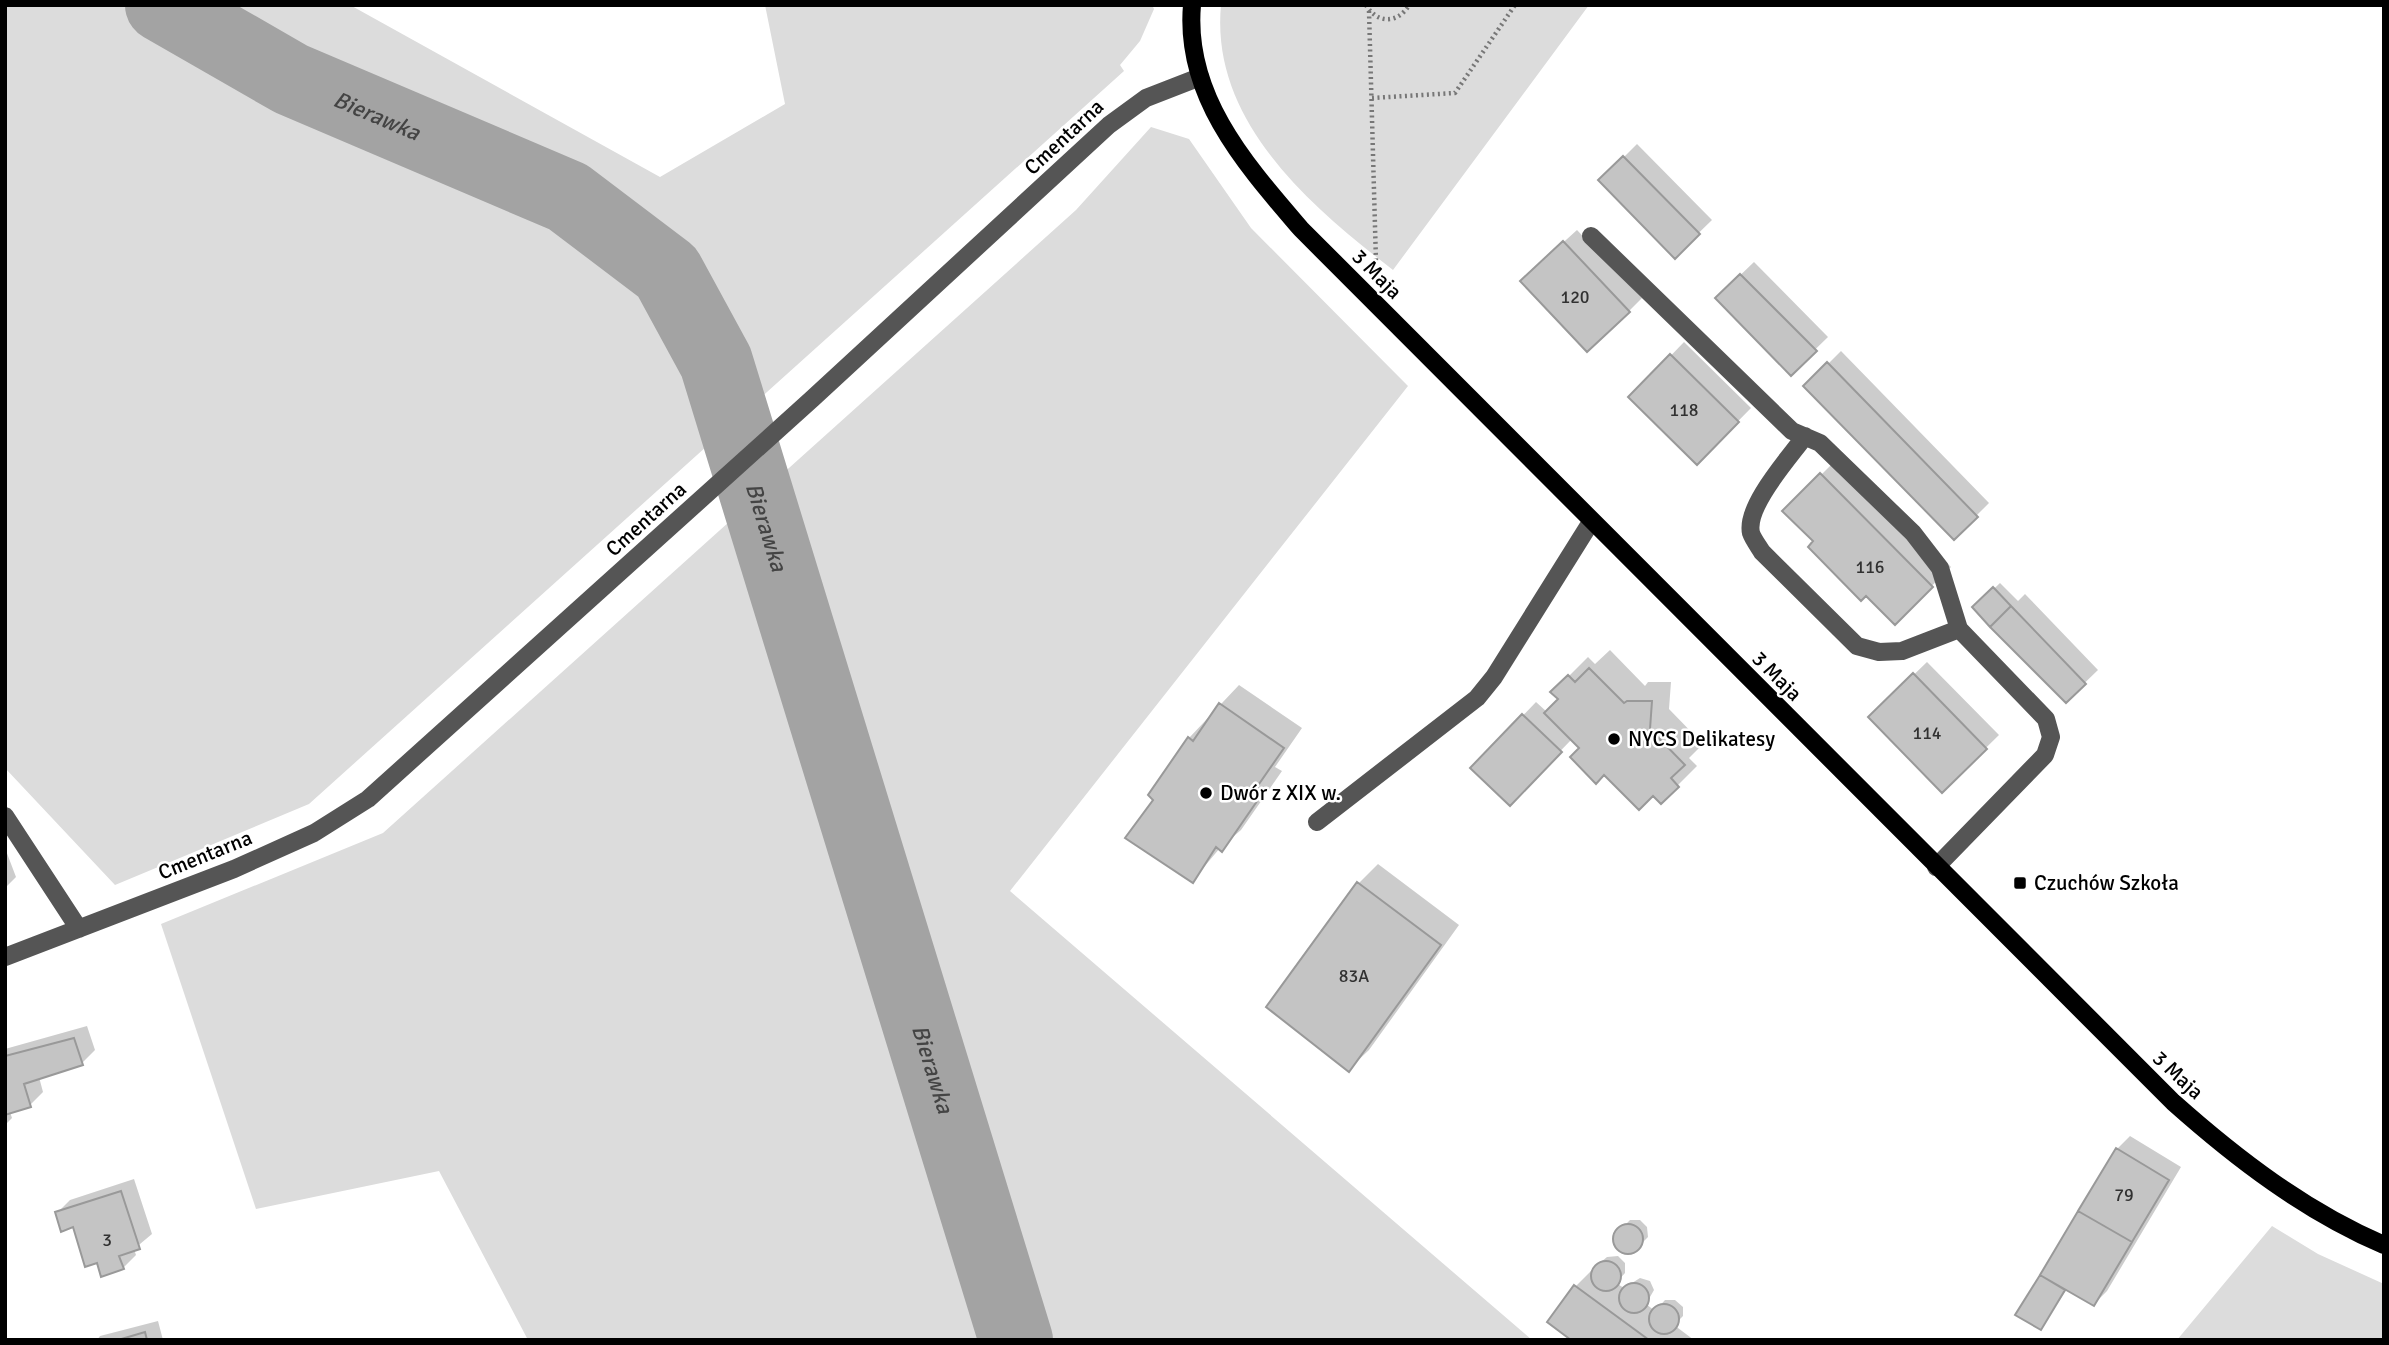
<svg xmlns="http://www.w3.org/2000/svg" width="2389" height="1345" font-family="Signika,sans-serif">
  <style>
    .green { fill: #dcdcdc }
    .shadow { fill: #0003 }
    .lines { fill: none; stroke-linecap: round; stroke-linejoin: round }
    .river { stroke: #a3a3a3; stroke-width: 74 }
    .building { fill: #c4c4c4; stroke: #999; stroke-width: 2 }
    .path { stroke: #777; stroke-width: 4.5; stroke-dasharray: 2 3.5; stroke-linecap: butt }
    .minor { stroke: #555; stroke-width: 18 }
    .major { stroke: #000; stroke-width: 18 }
    .poi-dot { fill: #000; stroke: #fff; stroke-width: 2.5 }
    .labels { text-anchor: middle; stroke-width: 5; stroke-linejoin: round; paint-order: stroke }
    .number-label { font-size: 18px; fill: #313131 }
    .street-label { font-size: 21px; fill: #000; stroke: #fff }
    .poi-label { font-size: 21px; fill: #000; stroke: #fff; text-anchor: start }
    .water-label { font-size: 23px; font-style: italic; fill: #444; stroke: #fff }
  </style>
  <rect width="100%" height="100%" fill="#fff"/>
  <path class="green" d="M5 5H350L660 177 785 104 765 5H1152L1154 9 1140 41 1120 65 1124 71 309 804 115 885 5 768Z
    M1221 5H1589L1393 270C1310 206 1210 121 1221 5Z
    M1151 127 1189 139 1251 228 1408 386 1010 891 1532 1340H528L439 1171 256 1209 161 924 383 833 1076 210Z
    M2272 1226 2318 1254 2384 1284V1340H2177Z"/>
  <path class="shadow" d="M1637 144 1712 220 1675 256 1601 180Z
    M1577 230 1642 298 1629 311 1535 268Z
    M1754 262 1828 337 1791 373 1730 285Z
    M1684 342 1751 408 1697 463 1631 397Z
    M1841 351 1989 503 1954 538 1806 386Z
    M1840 456 1951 567 1895 622 1785 511Z
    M2000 583 2018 601 2025 594 2098 670 2066 701 1975 607Z
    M1610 650 1645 686 1648 682H1671L1669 709 1703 744 1689 758 1697 766 1661 802 1572 739 1510 803 1472 768 1536 702 1547 712 1560 699 1553 692 1588 657 1595 664Z
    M1927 662 1999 735 1942 791 1870 717Z
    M1239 685 1302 728 1275 767 1282 771 1241 830 1220 848 1193 880 1155 799 1189 738Z
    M5 848 16 877 5 888Z
    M1378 864 1459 925 1369 1050 1349 1069 1269 1007 1359 883Z
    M87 1026 95 1050 82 1063 39 1077 43 1092 30 1105 10 1112 12 1118 5 1125V1049Z
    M2130 1136 2181 1167 2107 1291 2094 1304 2067 1289 2041 1328 2018 1315 2117 1149Z
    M134 1179 152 1234 134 1249 136 1255 123 1268 98 1261 74 1225 57 1213 70 1200Z
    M1630 1220H1640L1647 1227 1648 1237 1634 1251H1624L1616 1244V1234Z
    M1618 1256 1625 1263V1273L1616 1283 1624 1288 1640 1278 1650 1281 1654 1290 1646 1304 1655 1311 1665 1300H1675L1683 1307V1316L1674 1325 1694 1340H1574L1550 1322 1576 1286 1595 1267 1607 1257Z
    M158 1321 163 1340H97L100 1336Z"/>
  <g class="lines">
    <path class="river" id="s1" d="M162 5 291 79 568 197 667 272 716 362 1016 1340"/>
  </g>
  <path class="building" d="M1623 156 1700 234 1675 259 1598 180Z
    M1563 241 1630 312 1587 352 1520 281Z
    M1740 274 1817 351 1791 376 1715 298Z
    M1670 354 1739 422 1697 465 1628 397Z
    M1827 362 1978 517 1954 540 1803 386Z
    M1820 473 1933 587 1895 625 1866 596 1861 601 1808 547 1813 541 1782 511Z
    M1993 587 2011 606 1990 627 1972 607Z
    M2011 606 2086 684 2066 703 1990 627Z
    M1589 668 1624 703 1627 701H1652L1650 729 1685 765 1671 778 1679 787 1661 804 1653 796 1639 810 1604 775 1596 784 1570 757 1579 748 1544 713 1558 699 1550 692 1568 675 1575 682Z
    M1913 673 1987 749 1942 793 1868 717Z
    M1219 703 1284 748 1257 787 1264 791 1222 852 1216 847 1193 883 1125 838 1153 800 1148 795 1188 737 1193 741Z
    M1522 714 1562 752 1510 806 1470 768Z
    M1357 882 1441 945 1349 1072 1266 1007Z
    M74 1038 83 1065 24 1084 31 1107 5 1115V1056Z
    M2116 1148 2169 1180 2132 1242 2078 1211Z
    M121 1191 140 1249 119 1256 124 1269 101 1277 97 1263 85 1267 73 1227 61 1232 55 1212Z
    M2078 1211 2132 1242 2094 1306 2040 1275Z
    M1613 1239a15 15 0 1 1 30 0a15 15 0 1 1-30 0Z
    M1591 1276a15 15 0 1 1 30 0a15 15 0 1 1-30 0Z
    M2040 1275 2065 1290 2041 1330 2015 1315Z
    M1619 1298a15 15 0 1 1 30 0a15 15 0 1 1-30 0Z
    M1574 1285 1649 1340H1571L1547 1322Z
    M1649 1319a15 15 0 1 1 30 0a15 15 0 1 1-30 0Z
    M145 1332 147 1340H118Z"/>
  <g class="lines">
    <path class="path" d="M1366 5C1377 24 1398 24 1409 5
      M1369 11 1376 262
      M1372 98 1455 93 1515 5"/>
    <path class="minor" d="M1591 236 1792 431 1820 443 1913 533 1940 568 1959 629 2046 719 2051 737 2045 755 1936 867
      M1805 436C1790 457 1745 506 1751 533 1753 539 1759 547 1762 552L1857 646 1879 652 1902 651 1959 629
      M5 816 79 929
      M1317 822 1477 698 1494 677 1591 522
      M5 957 234 869 314 833 368 799 812 399 1109 125 1146 98 1200 77"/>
    <path class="major" d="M1192 5C1184 96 1246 165 1301 229L2173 1102C2237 1159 2305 1211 2384 1245"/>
  </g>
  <g class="poi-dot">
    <circle cx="1614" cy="739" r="7"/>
    <circle cx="1206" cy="793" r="7"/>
    <rect x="2013" y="876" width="14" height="14" rx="3.5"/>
  </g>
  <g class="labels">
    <g class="number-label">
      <text x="1575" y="303">120</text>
      <text x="1684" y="416">118</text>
      <text x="1870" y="573">116</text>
      <text x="1927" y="739">114</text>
      <text x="1354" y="982">83A</text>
      <text x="2124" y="1201">79</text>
      <text x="107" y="1246">3</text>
    </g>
    <g class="street-label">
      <text transform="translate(1064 137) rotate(-43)" y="7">Cmentarna</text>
      <text transform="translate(1377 274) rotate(45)" y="7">3 Maja</text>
      <text transform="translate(646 519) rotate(-42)" y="7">Cmentarna</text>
      <text transform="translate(1777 676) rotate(45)" y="7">3 Maja</text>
      <text transform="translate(205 855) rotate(-22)" y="7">Cmentarna</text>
      <text transform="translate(2178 1075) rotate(43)" y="7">3 Maja</text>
    </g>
    <g class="poi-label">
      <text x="1628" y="746">NYCS Delikatesy</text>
      <text x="1220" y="800">Dwór z XIX w.</text>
      <text x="2034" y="890">Czuchów Szkoła</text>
    </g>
    <g class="water-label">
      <text dy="8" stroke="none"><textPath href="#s1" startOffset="242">Bierawka</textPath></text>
      <text dy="8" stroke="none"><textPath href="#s1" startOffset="849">Bierawka</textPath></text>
      <text dy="8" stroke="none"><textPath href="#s1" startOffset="1416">Bierawka</textPath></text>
    </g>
  </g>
  <rect width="2389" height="1345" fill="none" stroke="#000000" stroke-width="14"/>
</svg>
